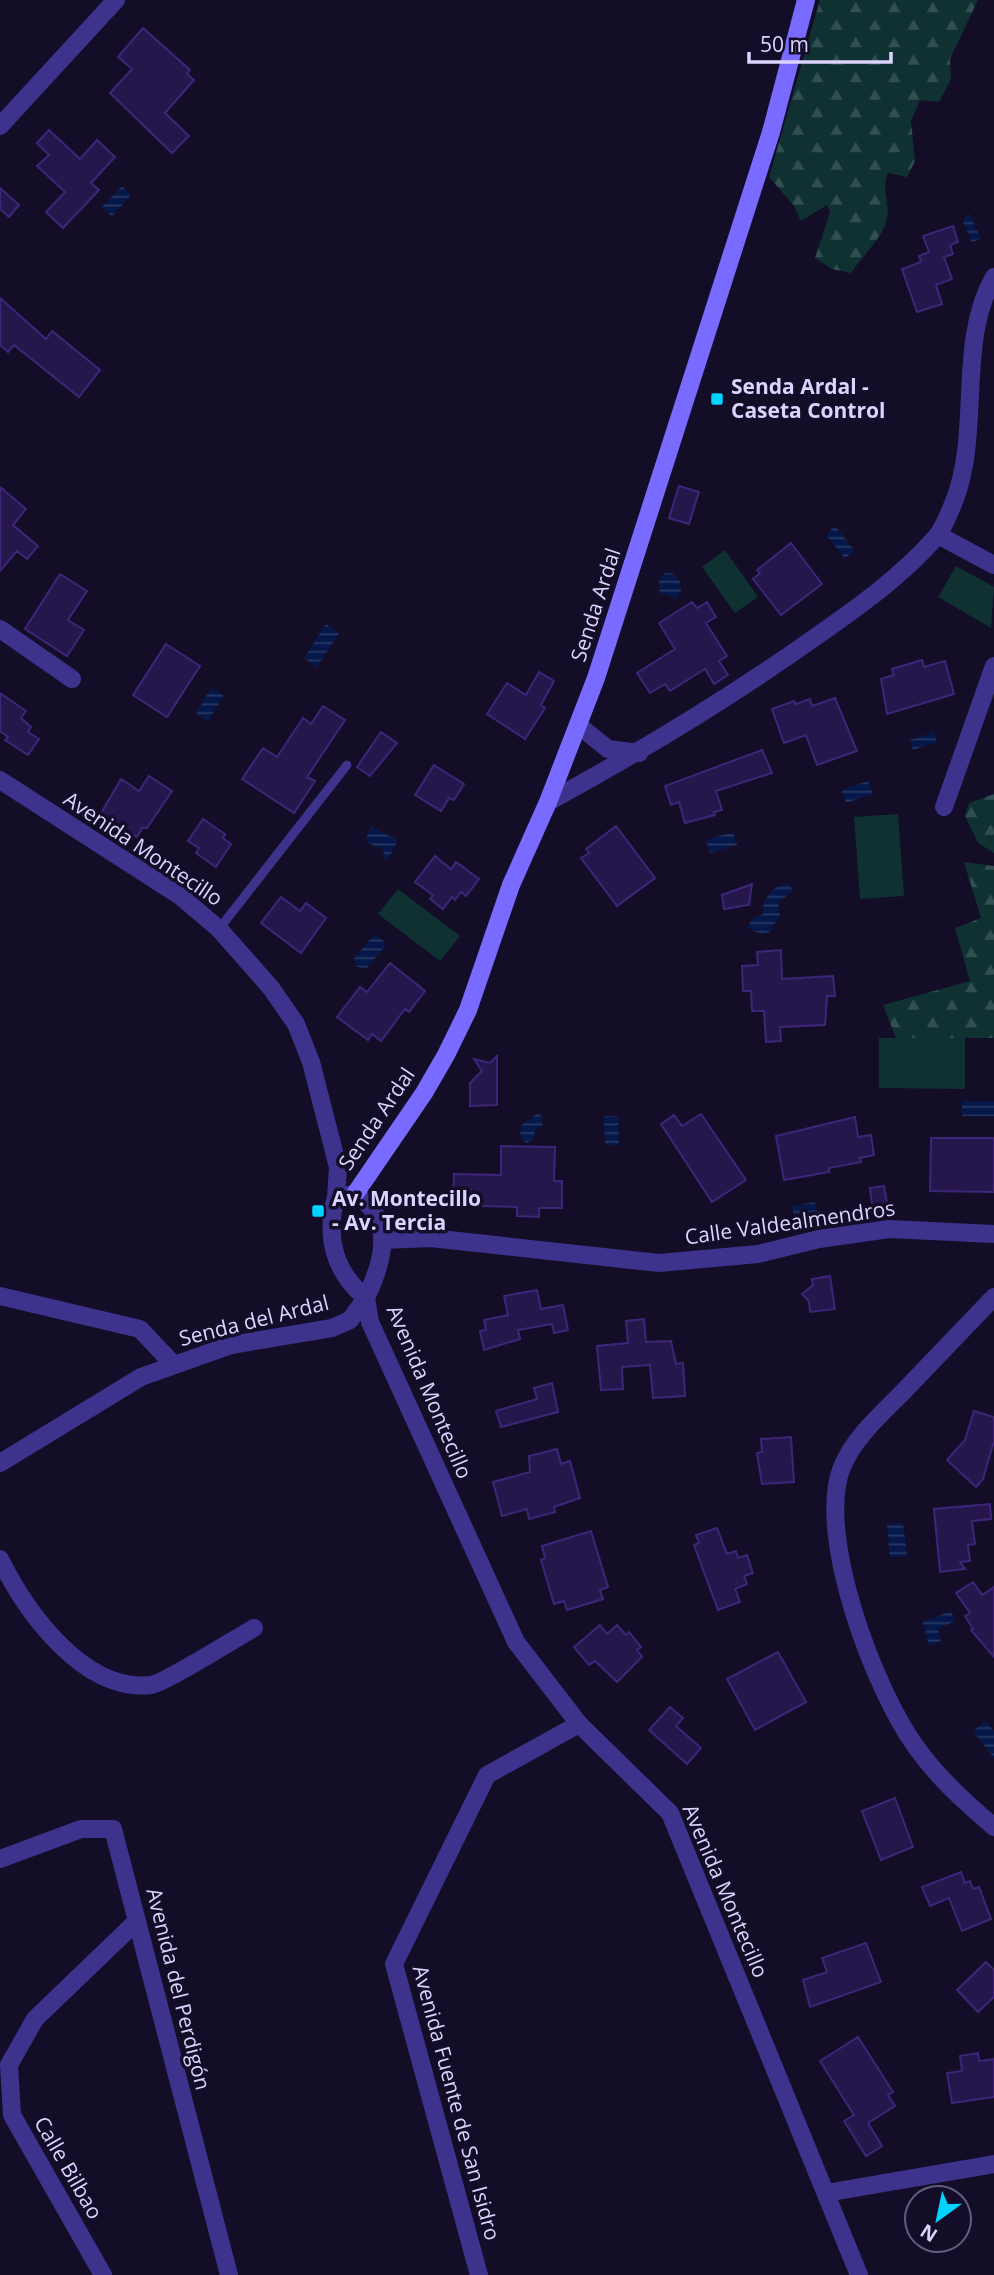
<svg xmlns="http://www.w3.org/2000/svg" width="994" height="2275" font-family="'Open Sans',sans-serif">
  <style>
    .grass { fill: #0f3132 }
    .forest { fill: url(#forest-firs) }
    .water { fill: url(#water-rules) }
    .building { fill: #25174b; stroke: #3d2679; stroke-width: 2 }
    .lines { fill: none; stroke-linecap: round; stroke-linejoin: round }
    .lane { stroke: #3d338c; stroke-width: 9 }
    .street { stroke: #3d338c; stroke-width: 18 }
    .secondary { stroke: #796bff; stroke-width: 18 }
    .poi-dot { fill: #00d3ff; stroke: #130d28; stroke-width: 2.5 }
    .labels { text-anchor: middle; stroke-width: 7; stroke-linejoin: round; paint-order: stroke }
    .poi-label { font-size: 21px; font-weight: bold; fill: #dcd4ff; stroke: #130d28; text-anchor: start }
    .street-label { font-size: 21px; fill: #dcd4ff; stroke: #130d28 }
  </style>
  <defs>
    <pattern id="forest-firs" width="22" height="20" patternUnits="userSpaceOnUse" patternTransform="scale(1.75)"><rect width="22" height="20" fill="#0f3132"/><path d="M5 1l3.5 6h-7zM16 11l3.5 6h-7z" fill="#314e51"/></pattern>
    <pattern id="water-rules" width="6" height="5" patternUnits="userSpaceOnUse" patternTransform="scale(1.75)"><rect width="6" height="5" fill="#051849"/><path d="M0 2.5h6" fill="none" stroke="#293964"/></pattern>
  </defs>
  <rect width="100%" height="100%" fill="#130d28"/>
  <path class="grass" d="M725 550 758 597 735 613 702 567Z
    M956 566 994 587 991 628 938 597Z
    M898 814 904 896 860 899 854 817Z
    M398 889 460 936 440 961 378 914Z
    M879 1038H965V1089L879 1088Z"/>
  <path class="forest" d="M820 0H978L950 59 951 79 939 102 920 100 911 121 915 161 907 177 888 173C880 190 892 204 886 222 881 239 861 258 851 273L832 269 815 258 830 212 827 205 801 221 794 206 769 177Z
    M994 794V853L978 843 965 816 969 803Z
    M964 862 994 866V1038H896L883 1005 970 981 955 928 981 918Z"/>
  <path class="water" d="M122 186 131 195 112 216 102 207Z
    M970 215 981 239 972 242 963 222 966 216Z
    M832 528H837L855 551 845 558 827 536Z
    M665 573H672L680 582 681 592 675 599 664 593 660 595 659 581Z
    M326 624 339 633 317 667 304 658Z
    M211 688 224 696 208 721 196 714Z
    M934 732 937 742 913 750 910 740Z
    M868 781 873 794 846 803 842 790Z
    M371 827 398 840 388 860 382 857 385 851 365 841Z
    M733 832 737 845 710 853 706 840Z
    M788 883 793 891 778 902 780 915 769 932 762 934 747 928 753 918 763 914C762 898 773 886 788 883Z
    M375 934 387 944 367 968 357 967 354 958Z
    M962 1101H994V1116H962Z
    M538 1113 542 1117V1126L535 1130 534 1139 526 1143 520 1135 522 1125Z
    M604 1116H618L619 1145H605Z
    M815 1202 817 1213 794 1217 792 1206Z
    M903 1523 907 1556 890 1558 887 1524Z
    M951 1611 955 1621 938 1629 941 1641 929 1646 923 1622Z
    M986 1721 994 1731V1758L973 1731Z"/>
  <path class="building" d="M143 28 190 70 187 74 194 80 165 113 189 136 172 153 110 93 132 69 118 57Z
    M49 130 80 159 97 140 115 157 91 183 99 190 63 228 46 212 65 192 37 166 49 155 37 143Z
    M0 188 19 205 9 217 0 209Z
    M953 226 958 242 950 245 953 254 944 257 952 279 936 285 942 304 917 312 902 269 921 262 919 256 929 252 923 236Z
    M0 298 46 339 52 331 100 370 79 397 14 345 8 352 0 345Z
    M679 486 699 492 689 524 669 518Z
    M0 487 26 509 13 525 38 546 27 559 17 551 0 571Z
    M791 543 822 584 781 615 753 579 760 573 757 570Z
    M60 574 87 591 68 620 84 630 67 656 25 629Z
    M692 602 697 608 707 602 716 617 706 623 727 656 719 661 728 675 714 684 705 669 670 691 665 684 650 693 637 673 675 649 659 623Z
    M166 644 200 666 167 717 133 695Z
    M922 660 924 667 945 661 954 694 887 714 881 679 894 675 892 669Z
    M539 672 554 681 541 705 545 708 525 739 487 714 507 683 526 695Z
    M0 693 26 711 21 718 31 727 28 732 39 739 28 755 5 740 8 737 0 731Z
    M835 698 857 751 817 765 806 735 784 743 772 709 794 701 796 704 810 699 812 706Z
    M323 706 345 720 307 777 315 781 294 813 242 779 263 748 277 757 303 718 311 724Z
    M381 732 397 743 370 776 357 767Z
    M762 750 772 773 716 791 722 810 714 812 715 815 685 823 679 802 671 805 665 786Z
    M434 765 464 784 454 800 449 798 441 811 415 795Z
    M149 776 172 791 147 828H142L137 837 100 815 121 779 139 791Z
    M203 819 225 834 223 838 231 844 216 867 196 853 199 848 188 841Z
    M616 826 655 878 617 906 581 858 589 853 586 849Z
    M435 856 451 869 456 862 479 879 466 896 461 892 455 900 452 897 443 909 430 899 433 895 415 882Z
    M752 884 749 905 724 909 722 895Z
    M281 897 300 911 306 903 326 918 301 953 261 923Z
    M781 950 782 979 833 976 835 996H827L825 1025 780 1027 781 1041 766 1042 764 1011H752L751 991H743L742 966 758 965 757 952Z
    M390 963 425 991 409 1012 405 1009 381 1041 372 1034 368 1040 337 1017 360 987 367 992Z
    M497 1056V1105L470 1106V1083L482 1071 474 1059 490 1063Z
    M701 1114 746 1180 712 1202 661 1124 674 1115 682 1126Z
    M855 1117 858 1137 871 1135 874 1155 860 1158 861 1162 829 1168V1172L784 1180 776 1136Z
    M931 1138H994V1192L930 1191Z
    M501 1146 555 1147 554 1181H562V1208H539V1217L517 1216V1207L483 1206 467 1199 453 1198 454 1174 501 1175Z
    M884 1186 888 1209 873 1212 870 1188Z
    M830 1276 835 1309 810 1312 809 1301 802 1294 813 1285 812 1279Z
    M537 1290 541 1309 563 1305 568 1330 554 1333 552 1324 518 1330 520 1339 484 1350 480 1331 486 1330 484 1320 508 1315 504 1296Z
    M644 1319 646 1342 671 1341 676 1364 683 1363 685 1396 653 1398 650 1365 622 1367 623 1389 601 1390 597 1346 628 1343 626 1321Z
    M552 1383 558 1412 501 1427 496 1411 537 1399 534 1388Z
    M974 1411 994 1417V1441L983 1479 976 1487 947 1460 965 1440Z
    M791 1437 794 1482 762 1484 757 1453 762 1452 761 1439Z
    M557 1449 561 1464 570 1461 580 1498 554 1507 555 1512 529 1519 527 1509 502 1516 493 1482 530 1472 529 1456Z
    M990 1504 991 1519 972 1521 975 1544 968 1545 970 1561 960 1562 965 1569 940 1572 934 1509Z
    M717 1528 727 1554 736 1551 738 1558 747 1555 753 1573 744 1576 747 1584 735 1589 740 1602 718 1610 694 1545 699 1543 696 1535Z
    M591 1531 608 1587 600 1590 603 1599 567 1610 564 1601 554 1604 541 1560 545 1558 542 1546Z
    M973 1582 982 1595 994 1587V1657L971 1630 973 1629 965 1616 970 1613 956 1593Z
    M600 1625 607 1634 617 1625 626 1635 629 1632 641 1647 637 1650 642 1657 617 1682 595 1661 589 1665 574 1647Z
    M778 1652 806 1702 755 1730 727 1679Z
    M670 1707 683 1718 676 1726 701 1748 687 1764 649 1730Z
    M895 1798 913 1847 881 1860 862 1811Z
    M961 1872 965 1883 970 1881 973 1889 979 1887 991 1919 962 1931 949 1898 930 1906 922 1887Z
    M866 1943 881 1982 810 2007 803 1980 827 1972 822 1958Z
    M986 1962 994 1970V1997L978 2012 957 1990Z
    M858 2037 893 2092 888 2095 895 2106 868 2123 882 2146 866 2156 844 2121 854 2115 820 2061Z
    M978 2053 979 2061 994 2059V2097L952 2103 947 2073 962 2071 960 2056Z"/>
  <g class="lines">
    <path class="lane" d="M219 929 347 765"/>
    <path class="street" d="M0 126 116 0
      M938 535 994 565
      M0 629 72 679
      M578 725 608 749 639 753
      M0 780 180 896 219 929 271 988 296 1024 311 1062 338 1167 336 1197
      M548 802C640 752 728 699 814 638 857 608 901 577 936 537 944 528 950 511 955 499 981 430 957 341 994 277
      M944 807 994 666
      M355 1194C396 1220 383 1262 366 1298 334 1272 325 1236 336 1197Z
      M383 1240 431 1238 659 1263 758 1254 819 1239 889 1229 994 1234
      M0 1296 140 1329 173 1364
      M994 1297C963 1329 933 1361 902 1393 880 1415 854 1438 842 1467 815 1534 875 1691 916 1747 938 1778 966 1803 994 1827
      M366 1298 370 1322 516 1642 579 1724 670 1813 859 2275
      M0 1463 141 1377 231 1345 332 1328 350 1320 366 1298
      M0 1559C26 1612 84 1693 151 1685 165 1683 236 1638 254 1628
      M0 1859 81 1829H113L229 2275
      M826 2193 994 2164
      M103 2275 12 2115 9 2065 35 2019 137 1921
      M479 2275 394 1964 487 1775 579 1724"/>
    <path class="secondary" d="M355 1194 424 1093 446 1055 468 1010 511 885 548 802 596 678 771 132 806 0"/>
  </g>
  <g class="poi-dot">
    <rect x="710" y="392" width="14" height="14" rx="3.5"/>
    <rect x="311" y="1204" width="14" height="14" rx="3.5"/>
  </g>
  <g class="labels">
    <g class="poi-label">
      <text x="731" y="394">Senda Ardal -<tspan x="731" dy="24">Caseta Control</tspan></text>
      <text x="332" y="1206">Av. Montecillo<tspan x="332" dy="24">- Av. Tercia</tspan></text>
    </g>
    <g class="street-label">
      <text transform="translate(596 605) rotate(-72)" y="7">Senda Ardal</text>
      <text transform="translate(143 849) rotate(34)" y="7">Avenida Montecillo</text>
      <text transform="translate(377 1119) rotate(-56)" y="7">Senda Ardal</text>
      <text transform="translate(790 1223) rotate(-8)" y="7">Calle Valdealmendros</text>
      <text transform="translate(254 1321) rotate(-14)" y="7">Senda del Ardal</text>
      <text transform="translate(429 1392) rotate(67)" y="7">Avenida Montecillo</text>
      <text transform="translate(725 1891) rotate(67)" y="7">Avenida Montecillo</text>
      <text transform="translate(178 1989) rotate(76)" y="7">Avenida del Perdigón</text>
      <text transform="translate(456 2103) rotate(75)" y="7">Avenida Fuente de San Isidro</text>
      <text transform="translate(68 2168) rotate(60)" y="7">Calle Bilbao</text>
    </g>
  </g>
  <g transform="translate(938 2219) rotate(213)"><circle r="33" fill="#130d28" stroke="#635d7e" stroke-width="2"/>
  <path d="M0-5L12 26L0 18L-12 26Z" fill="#00d3ff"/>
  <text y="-10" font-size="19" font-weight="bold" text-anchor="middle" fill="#dcd4ff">N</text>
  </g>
  <path d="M749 52v10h142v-10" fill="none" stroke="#dcd4ff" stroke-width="3.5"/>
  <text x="760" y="52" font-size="21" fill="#dcd4ff" stroke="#130d28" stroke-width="5" paint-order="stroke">50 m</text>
</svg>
